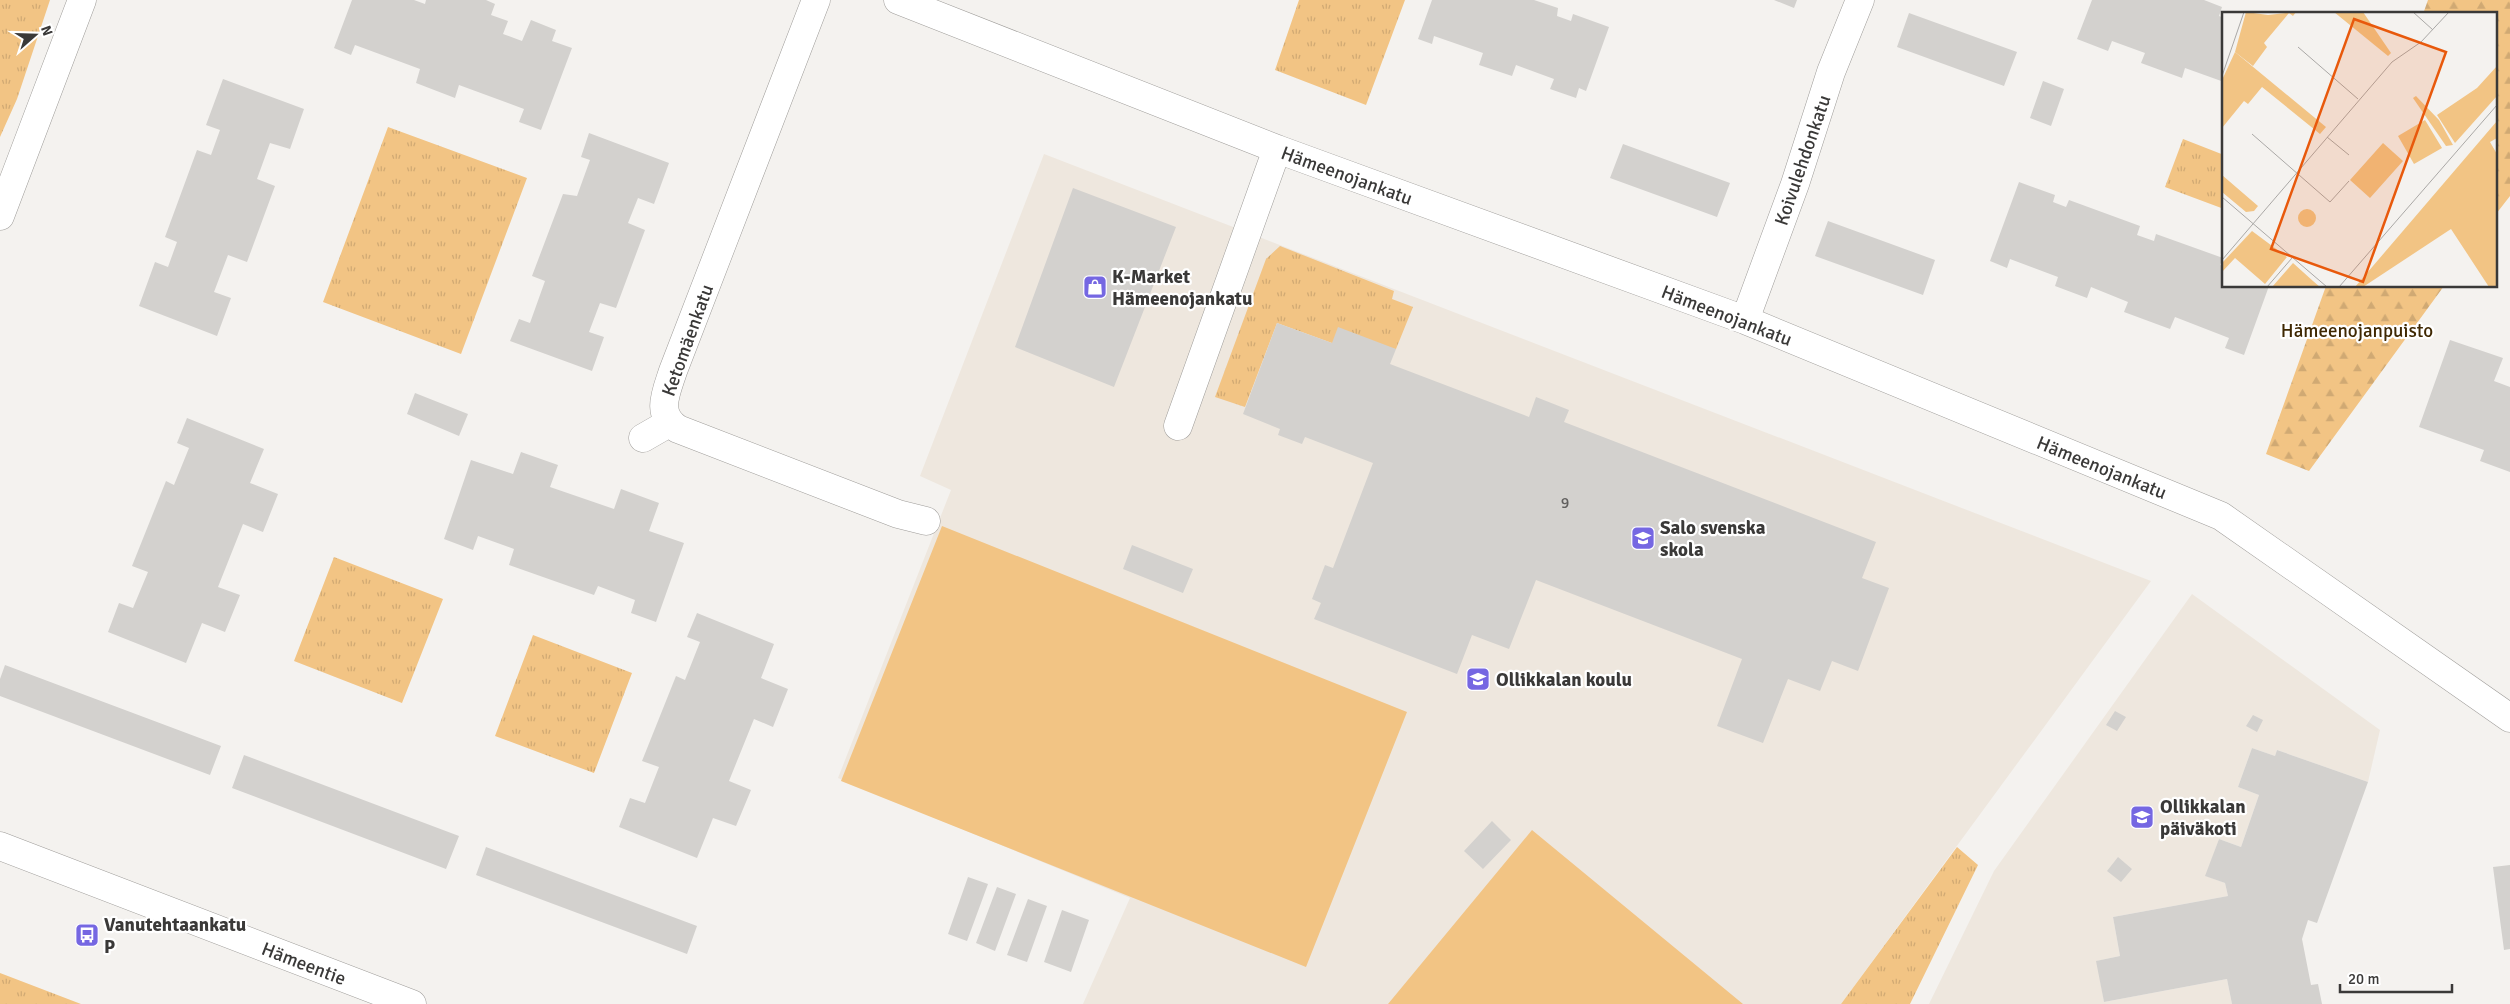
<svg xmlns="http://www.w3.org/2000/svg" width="2510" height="1004" font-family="Signika,sans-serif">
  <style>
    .built { fill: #eee7de }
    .forest { fill: url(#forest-firs) }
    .park { fill: url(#park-tufts) }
    .pitch { fill: #f2c484 }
    .building { fill: #d3d1ce }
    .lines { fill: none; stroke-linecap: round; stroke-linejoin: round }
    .minor-casing { stroke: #9f9d9a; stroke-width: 29 }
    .major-casing { stroke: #9f9d9a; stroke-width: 29 }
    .minor { stroke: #fff; stroke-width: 28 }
    .major { stroke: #fff; stroke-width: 28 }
    .labels { text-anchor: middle; stroke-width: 4.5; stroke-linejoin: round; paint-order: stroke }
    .number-label { font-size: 16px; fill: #605f5e }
    .street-label { font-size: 19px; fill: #3a3938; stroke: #fff }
    .poi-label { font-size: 19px; font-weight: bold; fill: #3a3938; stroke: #fff; text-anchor: start }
    .park-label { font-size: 19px; fill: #3f2802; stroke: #fff }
    .inset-road { fill: none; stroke: #aaa8a6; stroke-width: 1 }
    .view { fill: #e8590c; fill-opacity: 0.15; stroke: #e8590c; stroke-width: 2.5 }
    .inset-edge { fill: none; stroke: #3a3938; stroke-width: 2.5 }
  </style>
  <defs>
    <pattern id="forest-firs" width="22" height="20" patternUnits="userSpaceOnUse" patternTransform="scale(1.25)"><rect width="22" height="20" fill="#f2c484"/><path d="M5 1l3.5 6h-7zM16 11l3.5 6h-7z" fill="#d0a973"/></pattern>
    <pattern id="park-tufts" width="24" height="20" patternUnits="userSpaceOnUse" patternTransform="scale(1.25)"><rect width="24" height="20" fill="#f2c484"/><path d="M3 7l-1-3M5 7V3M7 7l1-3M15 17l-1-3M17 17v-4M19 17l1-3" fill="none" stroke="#d0a973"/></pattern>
  </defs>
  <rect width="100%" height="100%" fill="#f4f2ef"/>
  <path class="built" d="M1044 154 2151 581 1841 1004H1083L1130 898 838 778 951 490 920 476Z
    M2192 594 2380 730 2368 782 2277 750 2275 756 2252 748 2238 787 2259 795 2241 847 2219 839 2206 876 2225 883 2228 896 2113 917 2120 956 2097 961 2104 1002 2227 979 2232 1004H1929L1994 871Z"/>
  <path class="forest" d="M2428 0H2510V196L2496 214V14H2423Z
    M2326 286H2444L2309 471 2266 454Z"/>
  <path class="park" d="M0 0H50L17 99 0 137Z
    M1299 0H1405L1366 105 1275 70Z
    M388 127 527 178 461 354 323 302Z
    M2183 139 2224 155V209L2165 187Z
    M1280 246 1394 291 1392 299 1413 307 1396 349 1332 343 1277 323 1245 407 1215 397 1266 259Z
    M334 557 443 599 402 703 294 661Z
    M533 635 632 673 594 773 495 736Z
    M1957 847 1978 865 1910 1004H1841Z
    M0 973 81 1004H0Z"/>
  <path class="pitch" d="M942 526 1407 712 1306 967 841 781Z
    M1532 830 1743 1004H1388Z"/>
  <path class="building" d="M352 0H414L425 4 426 0H486L495 4 491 15 508 21 503 34 522 41 531 20 556 30 552 41 572 48 541 130 519 122 524 109 459 85 455 98 416 83 420 69 355 45 351 55 334 48Z
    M1432 0H1534L1558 8 1557 16 1571 21 1573 14 1609 27 1586 91 1579 88 1576 98 1550 89 1554 79 1516 65 1512 76 1479 65 1483 53 1434 36 1432 44 1418 39Z
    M1774 0H1797L1794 8Z
    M2092 0H2204L2222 7 2219 16 2224 18V82L2185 68 2182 78 2141 63 2145 53 2112 41 2108 51 2077 39Z
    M1909 13 2017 52 2004 86 1897 47Z
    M223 79 304 109 290 149 270 143 257 179 275 186 247 262 228 255 214 292 231 298 217 336 139 306 155 262 168 267 177 242 165 237 197 150 211 155 220 130 206 125Z
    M2043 81 2064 89 2051 126 2030 118Z
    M589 133 669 163 654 204 638 198 628 223 645 230 616 308 600 303 589 332 604 337 592 371 510 341 519 319 530 323 545 281 532 276 563 194 577 196 590 160 581 157Z
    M1623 144 1730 183 1717 217 1610 178Z
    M2019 182 2055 195 2053 202 2066 207 2069 200 2140 226 2137 235 2154 241 2156 234 2223 258 2220 265 2224 266V286H2269L2244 355 2225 348 2229 338 2175 317 2170 329 2124 312 2128 302 2091 287 2087 298 2055 286 2058 277 2010 259 2007 268 1990 261Z
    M1073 188 1176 227 1114 387 1015 347Z
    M1828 221 1935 260 1923 295 1815 256Z
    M1277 323 1332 343 1338 327 1396 349 1390 364 1529 417 1536 397 1569 410 1564 422 1876 542 1862 578 1889 588 1858 671 1832 661 1820 691 1788 679 1763 743 1717 726 1742 659 1536 580 1509 649 1472 635 1457 674 1314 619 1321 603 1312 599 1325 565 1333 568 1373 463 1305 437 1302 444 1278 435 1280 429 1243 414Z
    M2450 340 2503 358 2494 381 2510 387V472L2480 461 2484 450 2419 427Z
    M415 393 468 414 459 436 407 414Z
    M187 418 264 449 250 483 278 494 263 532 243 524 218 587 240 595 225 632 202 623 186 663 108 632 119 603 133 608 148 572 132 566 166 481 174 485 189 448 177 443Z
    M521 452 558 465 550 487 614 509 621 489 659 503 649 531 684 543 656 622 631 613 635 600 598 586 594 595 509 565 514 549 478 536 473 550 444 539 471 460 513 474Z
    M1132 545 1193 569 1183 593 1123 569Z
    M697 613 774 644 761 678 788 689 773 727 754 719 729 781 751 790 736 826 713 818 697 858 619 827 630 798 645 803 659 767 642 761 676 676 685 680 700 642 687 637Z
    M5 665 221 746 210 775 0 696V679Z
    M2115 711 2126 717 2117 731 2106 725Z
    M2253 715 2263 720 2257 732 2246 726Z
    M2252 748 2275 756 2277 750 2368 782 2317 923 2308 920 2302 939 2311 985 2318 984 2322 1004H2232L2227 979 2104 1002 2096 961 2120 956 2113 917 2228 896 2225 883 2205 876 2219 839 2241 847 2259 795 2238 787Z
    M244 755 459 836 446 869 232 788Z
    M1492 821 1511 840 1483 869 1464 851Z
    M486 847 697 926 687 954 476 875Z
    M2118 857 2132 869 2121 882 2107 871Z
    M2510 865V949L2504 950 2493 867Z
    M968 877 988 884 967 941 948 934Z
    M997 887 1016 894 995 951 976 943Z
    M1028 899 1047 906 1027 962 1007 955Z
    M1062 910 1089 920 1071 972 1044 962Z"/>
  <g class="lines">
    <g class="minor-casing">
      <path id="minor" d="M816 0 673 371C666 393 655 414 678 429L898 514 926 521
        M898 0 1277 149 1745 320 2221 516 2510 718
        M0 216 82 0
        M1745 320 1795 184 1831 72 1860 0
        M1178 426 1277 149
        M643 438 669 423"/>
    </g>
    <g class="major-casing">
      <path id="major" d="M0 846 412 1004"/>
    </g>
    <use href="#minor" class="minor"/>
    <use href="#major" class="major"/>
  </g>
  <defs>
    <g id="shop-square" transform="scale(1.25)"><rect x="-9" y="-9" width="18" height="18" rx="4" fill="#7567e2" stroke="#fff"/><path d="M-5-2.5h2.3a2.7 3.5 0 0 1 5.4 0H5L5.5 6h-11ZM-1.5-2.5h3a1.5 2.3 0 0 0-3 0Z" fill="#fff"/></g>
    <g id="school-square" transform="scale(1.25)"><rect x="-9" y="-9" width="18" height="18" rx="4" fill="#7567e2" stroke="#fff"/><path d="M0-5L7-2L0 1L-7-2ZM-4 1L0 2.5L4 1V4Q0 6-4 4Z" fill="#fff"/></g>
    <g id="bus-square" transform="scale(1.25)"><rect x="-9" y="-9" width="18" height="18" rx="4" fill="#7567e2" stroke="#fff"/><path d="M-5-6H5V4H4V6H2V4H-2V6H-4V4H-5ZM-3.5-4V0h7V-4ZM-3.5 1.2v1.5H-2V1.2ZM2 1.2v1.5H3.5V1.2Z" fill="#fff"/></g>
  </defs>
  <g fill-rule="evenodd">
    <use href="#shop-square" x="1095" y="287"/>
    <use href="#school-square" x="1643" y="538"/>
    <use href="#school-square" x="1478" y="679"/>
    <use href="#school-square" x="2142" y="817"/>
    <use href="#bus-square" x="87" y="935"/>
  </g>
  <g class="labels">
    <g class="number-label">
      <text x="1565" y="508">9</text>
    </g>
    <g class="street-label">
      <text transform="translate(1802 160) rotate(-71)" y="7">Koivulehdonkatu</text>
      <text transform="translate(1347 175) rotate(20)" y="7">Hämeenojankatu</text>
      <text transform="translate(1727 315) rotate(21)" y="7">Hämeenojankatu</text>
      <text transform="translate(687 340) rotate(-70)" y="7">Ketomäenkatu</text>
      <text transform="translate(2102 467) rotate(22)" y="7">Hämeenojankatu</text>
      <text transform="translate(304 963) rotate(21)" y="7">Hämeentie</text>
    </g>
    <g class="poi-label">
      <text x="1112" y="283">K-Market<tspan x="1112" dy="22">Hämeenojankatu</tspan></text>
      <text x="1660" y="534">Salo svenska<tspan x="1660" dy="22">skola</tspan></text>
      <text x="1496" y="686">Ollikkalan koulu</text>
      <text x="2160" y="813">Ollikkalan<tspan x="2160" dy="22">päiväkoti</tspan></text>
      <text x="104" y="931">Vanutehtaankatu<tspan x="104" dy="22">P</tspan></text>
    </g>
    <g class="park-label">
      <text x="2357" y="337">Hämeenojanpuisto</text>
    </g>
  </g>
  <g transform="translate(2222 12)">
    <rect width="275" height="275" fill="#f4f2ef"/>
    <path d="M24 0 46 3 74 0 71 4 67 1 42 31 45 35 31 54 13 40ZM112 0H141L169 41 166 44ZM0 163 36 194 32 199 24 200 0 180Z" fill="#f2c484"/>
    <path d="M13 40 104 115 98 122 40 75 26 92 22 89 0 116V68ZM275 54V84L233 131 215 103 255 76ZM194 84 217 108 231 133 224 134 191 86ZM275 109V126L268 130 275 142V274L267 275 229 217 141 275H133ZM76 206a9 9 0 1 1 18 0a9 9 0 1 1-18 0ZM30 219 65 245 43 272 13 246 0 260V251ZM71 251 91 269 98 275H50Z" fill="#f2c484"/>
    <path d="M203 108 220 136 192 152 176 124ZM161 131 181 149 148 186 128 168Z" fill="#f2c484"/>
    <path class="inset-road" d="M191 0 211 18M76 35 136 87M0 64 22 0M30 122 108 190 127 169M105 125 127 143M0 185 105 275M0 248 170 50 199 30 227 0M45 275 70 246M117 275 275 93"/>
    <path class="view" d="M132 7 224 40 141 270 49 237Z"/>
    <rect width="275" height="275" class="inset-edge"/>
  </g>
  <g transform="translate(35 35) rotate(70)" stroke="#ffffff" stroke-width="4" paint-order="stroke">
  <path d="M0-4L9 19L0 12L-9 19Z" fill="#3a3938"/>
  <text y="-8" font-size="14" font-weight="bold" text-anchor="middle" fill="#3a3938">N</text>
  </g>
  <path d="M2340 984v8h112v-8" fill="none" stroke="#3a3938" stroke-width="2.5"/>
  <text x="2348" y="984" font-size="15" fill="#3a3938" stroke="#ffffff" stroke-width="4" paint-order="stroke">20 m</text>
</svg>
